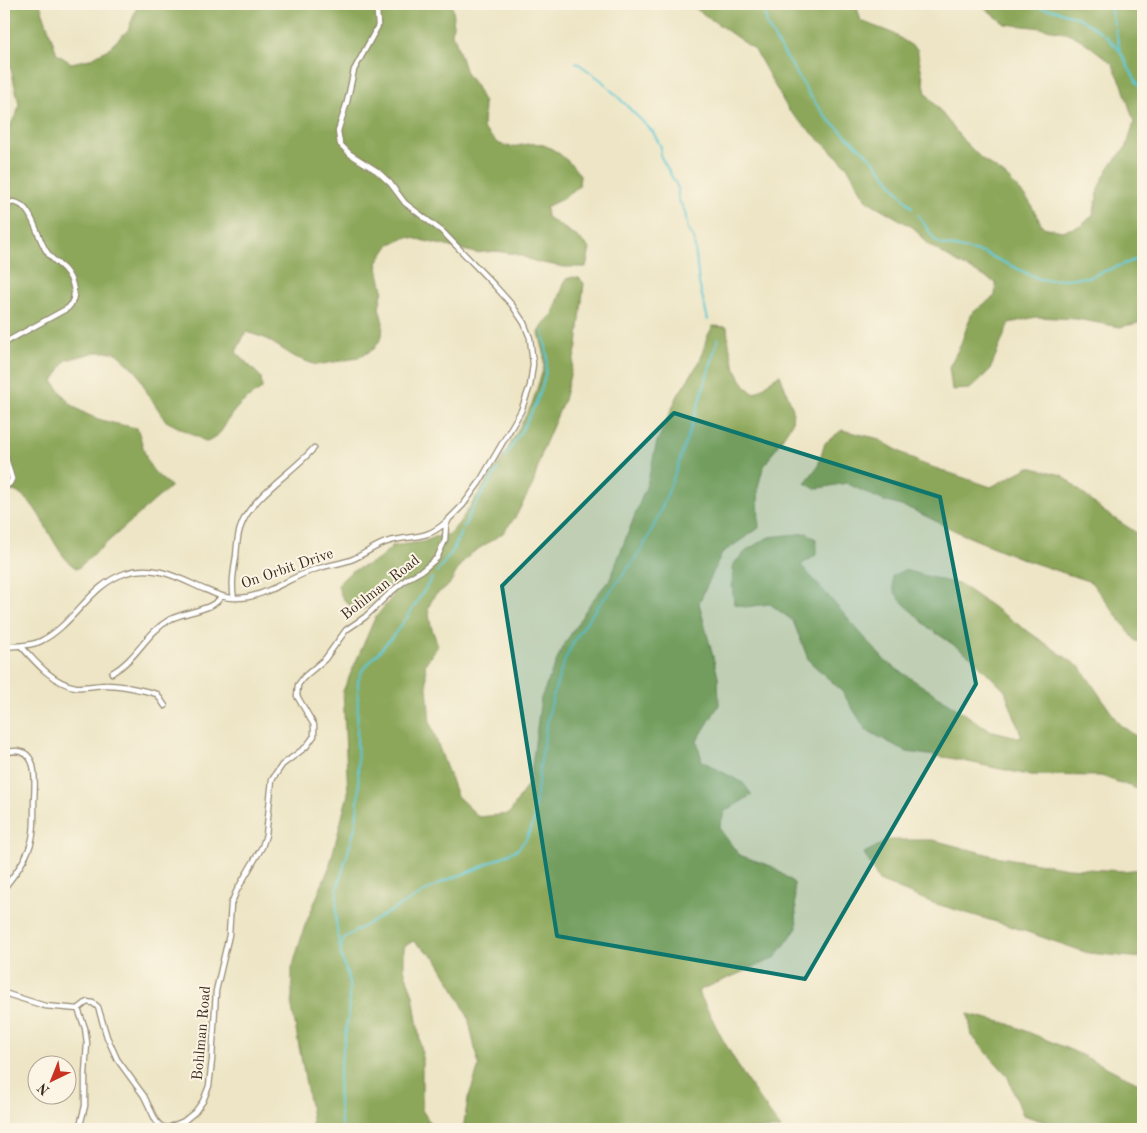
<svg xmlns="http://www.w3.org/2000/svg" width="1147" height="1133" font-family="'Old Standard TT',serif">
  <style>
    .forest { fill: #8ca75a; stroke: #64683c }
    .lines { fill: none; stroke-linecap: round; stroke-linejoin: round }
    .stream { stroke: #5bc7d4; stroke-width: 2 }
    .street-casing { stroke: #948872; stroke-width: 7 }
    .street { stroke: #fff; stroke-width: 4.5 }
    .marked { fill: #0f766e; fill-opacity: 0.2; stroke: #0f766e; stroke-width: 4; stroke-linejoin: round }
    .labels { text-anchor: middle; stroke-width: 4; stroke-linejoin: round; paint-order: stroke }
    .street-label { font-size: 15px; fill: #3b2a1e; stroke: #fcf5e5 }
  </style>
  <rect width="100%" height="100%" fill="#fcf5e5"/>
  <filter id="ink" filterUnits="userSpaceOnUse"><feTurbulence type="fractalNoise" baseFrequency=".02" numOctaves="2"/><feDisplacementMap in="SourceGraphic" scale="10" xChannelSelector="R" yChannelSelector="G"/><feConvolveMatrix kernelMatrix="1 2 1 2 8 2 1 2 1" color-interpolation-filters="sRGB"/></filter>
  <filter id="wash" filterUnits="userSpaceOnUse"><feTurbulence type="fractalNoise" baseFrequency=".0096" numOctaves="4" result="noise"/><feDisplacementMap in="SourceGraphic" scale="20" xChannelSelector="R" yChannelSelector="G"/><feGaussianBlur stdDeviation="1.12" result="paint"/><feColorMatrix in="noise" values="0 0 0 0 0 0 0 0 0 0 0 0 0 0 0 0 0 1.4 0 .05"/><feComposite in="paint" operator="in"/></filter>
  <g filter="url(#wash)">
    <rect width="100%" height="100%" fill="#ede5c5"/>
    <path class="forest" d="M4 4H40L57 54 71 63 90 59 108 49 128 30 137 7 135 4H452L454 16 452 34 455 39 466 73 475 85 484 103 483 128C496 142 501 150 522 145 528 144 536 143 541 144 558 150 570 162 580 175L579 186 564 198 546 207 547 217 579 238 590 249 586 267H564L537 262 516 254 495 251 476 253 408 237 390 244 377 263 383 290 379 307 383 323 382 337 374 349 358 358 316 365 295 357 265 338 246 332 236 352 261 377 262 389C252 395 243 401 236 409 224 422 225 434 207 442L166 421 148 394 137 372 115 352H96L66 360 53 381C58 388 64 397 70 403 89 420 113 423 137 428 148 457 142 466 171 486L77 569C48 551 40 488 4 490V136L17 113 19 104 4 38Z
      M689 4H856L861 21 892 33 917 49 926 93 963 140 982 159 1006 176 1029 201 1043 227 1062 231 1081 226 1093 215 1100 184 1109 167 1127 146 1134 122 1122 84 1112 63 1083 41 1068 33 1042 28 1005 24 980 4H1143V322L1120 327 1077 319 1036 317 1009 323 990 370 970 389 952 390 949 367 960 346 972 313 995 296 996 283 953 260 927 244 914 228 866 200 847 166 789 111 755 50Z
      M573 277 579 278 584 283 577 346 564 400 543 449 533 484 516 516 503 533 472 553 461 564 449 585 434 596 428 608 431 626 438 646 425 664 430 723 457 796 479 817 509 814 530 781 541 698 562 648 591 602 610 579 647 484 657 442 678 395 700 361 707 337 713 326 727 327C729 350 734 378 753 393 764 390 769 379 780 375L793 409 792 423 763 468 758 487 759 528 722 553 699 603 718 676 719 705 697 741 702 761 743 783 752 795 725 811 719 828 739 855 771 866 794 883 797 928 775 958 698 991 723 1040 747 1081 781 1129H463L468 1099 479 1066 468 1017 454 988 436 958 413 941 404 947V969L413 995 422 1054V1110L434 1129H312V1117L292 1008V969L304 928 329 868 348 794 343 691 375 618 393 596 391 584 381 590 365 608 356 610C345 602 340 598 338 584L352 571 378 560 392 546 423 542 435 537 450 534 459 523 505 454 532 404 544 367V352L539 333 545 322 553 314 566 279Z
      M842 430 876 438 920 463 991 487 1029 467 1062 475 1103 511 1143 537V642L1136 641 1091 582 1025 560 962 534 911 509 884 501 846 483 815 489 805 483 818 466 825 443Z
      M807 533 816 539V555L801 565 886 662 989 730 1022 738 1005 691 970 656 929 628 901 601 894 591 892 576 904 570 961 585 1081 668 1119 724 1143 741V791L1101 776 1028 775 950 758 907 752 866 730 841 690 809 661 793 621 770 604 744 607 734 604 732 585 733 564 748 549 769 537Z
      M889 840H933L994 856 1068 868 1123 871 1143 869V958L1088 953 1010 926 933 903 879 881 864 853Z
      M968 1014 1009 1024 1073 1051 1143 1085V1129H1076L1054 1125 1023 1115 1007 1075 972 1036Z"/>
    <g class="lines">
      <path class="stream" d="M764 4 767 26 813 100 828 119 873 160 912 208
        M1014 4 1055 10 1079 18 1101 32
        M1109 4 1114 24
        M1115 28 1120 50
        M1105 35 1120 51 1143 94
        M576 62 601 80 653 132 661 147 660 155 678 188V198L685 212 688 230 694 239 699 283 708 320
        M918 215 935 240 940 244 984 253 1039 279 1051 280 1089 277 1143 257
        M505 457C525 426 548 391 547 354 546 346 544 338 543 331
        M464 527 470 513 498 469
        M437 572 452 552 461 532
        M339 945 336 922 337 890 356 824 359 790 357 744 358 681 362 671 392 637 408 616 432 578
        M342 1129C340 1113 337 1095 339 1079 342 1047 351 1016 349 983 348 968 332 949 347 936L442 882 479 868 518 849 526 839 533 824C540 770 544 712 565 660 582 618 618 587 642 548 657 523 667 495 677 468 692 425 706 382 718 338"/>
    </g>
  </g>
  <g filter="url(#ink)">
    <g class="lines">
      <g class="street-casing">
        <path id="street" d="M4 206 13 202C33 204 37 239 47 252 51 259 58 263 64 269 73 279 79 297 68 308L4 343
          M4 452 12 479 10 483 4 488
          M234 598C231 584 234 570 236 556 237 546 237 535 241 526 251 497 293 472 314 448
          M21 646C35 662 54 684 76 687 86 688 97 685 107 685 124 685 141 690 157 694L165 706
          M4 647C16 645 29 647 41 641 75 624 89 585 126 573 154 563 180 579 206 590 215 594 224 598 234 598 264 599 289 577 316 569 328 565 341 564 353 559 365 554 377 544 390 541 413 535 427 540 446 522
          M112 673C137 659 145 634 169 620 182 612 216 610 221 596
          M4 753C40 742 35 780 34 802 34 818 35 834 29 849 23 864 14 875 4 888
          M4 993 45 1006 78 1009
          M79 1129 85 1106V1074L87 1043 85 1028 78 1009 87 1002 93 1003 98 1007 107 1037 117 1059 144 1096 156 1121 161 1126 168 1128 184 1121 195 1112 203 1101 209 1086 212 1060 216 991 229 935 231 904 237 890 262 847 266 835 272 780 282 765 306 747 314 736V725L297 696 298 685 304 677 325 659 346 630 365 617 391 592 407 579 423 570 437 558 445 540 446 525 449 519 463 505 479 483 521 411 530 386 533 364 530 338 524 323 512 305 495 286 443 232 405 203 390 183 377 171 350 154 340 144 338 131 347 102 354 70 378 26 377 11 374 4"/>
      </g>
      <use href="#street" class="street"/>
    </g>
  </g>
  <path class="marked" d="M674 413 940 497 976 684 805 979 557 936 502 586Z"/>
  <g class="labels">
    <g class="street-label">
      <text transform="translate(287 568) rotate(-19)" y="5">On Orbit Drive</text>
      <text transform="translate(380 587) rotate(-38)" y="5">Bohlman Road</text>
      <text transform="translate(201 1033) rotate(-85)" y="5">Bohlman Road</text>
    </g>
  </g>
  <rect width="1147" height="1133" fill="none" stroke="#fcf5e5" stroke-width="20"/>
  <g transform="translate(52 1080) rotate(223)"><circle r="24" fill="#fcf5e5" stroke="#afa495"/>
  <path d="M0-4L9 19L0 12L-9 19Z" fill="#c8321e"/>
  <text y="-8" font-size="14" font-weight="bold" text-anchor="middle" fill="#3b2a1e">N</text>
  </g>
</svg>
